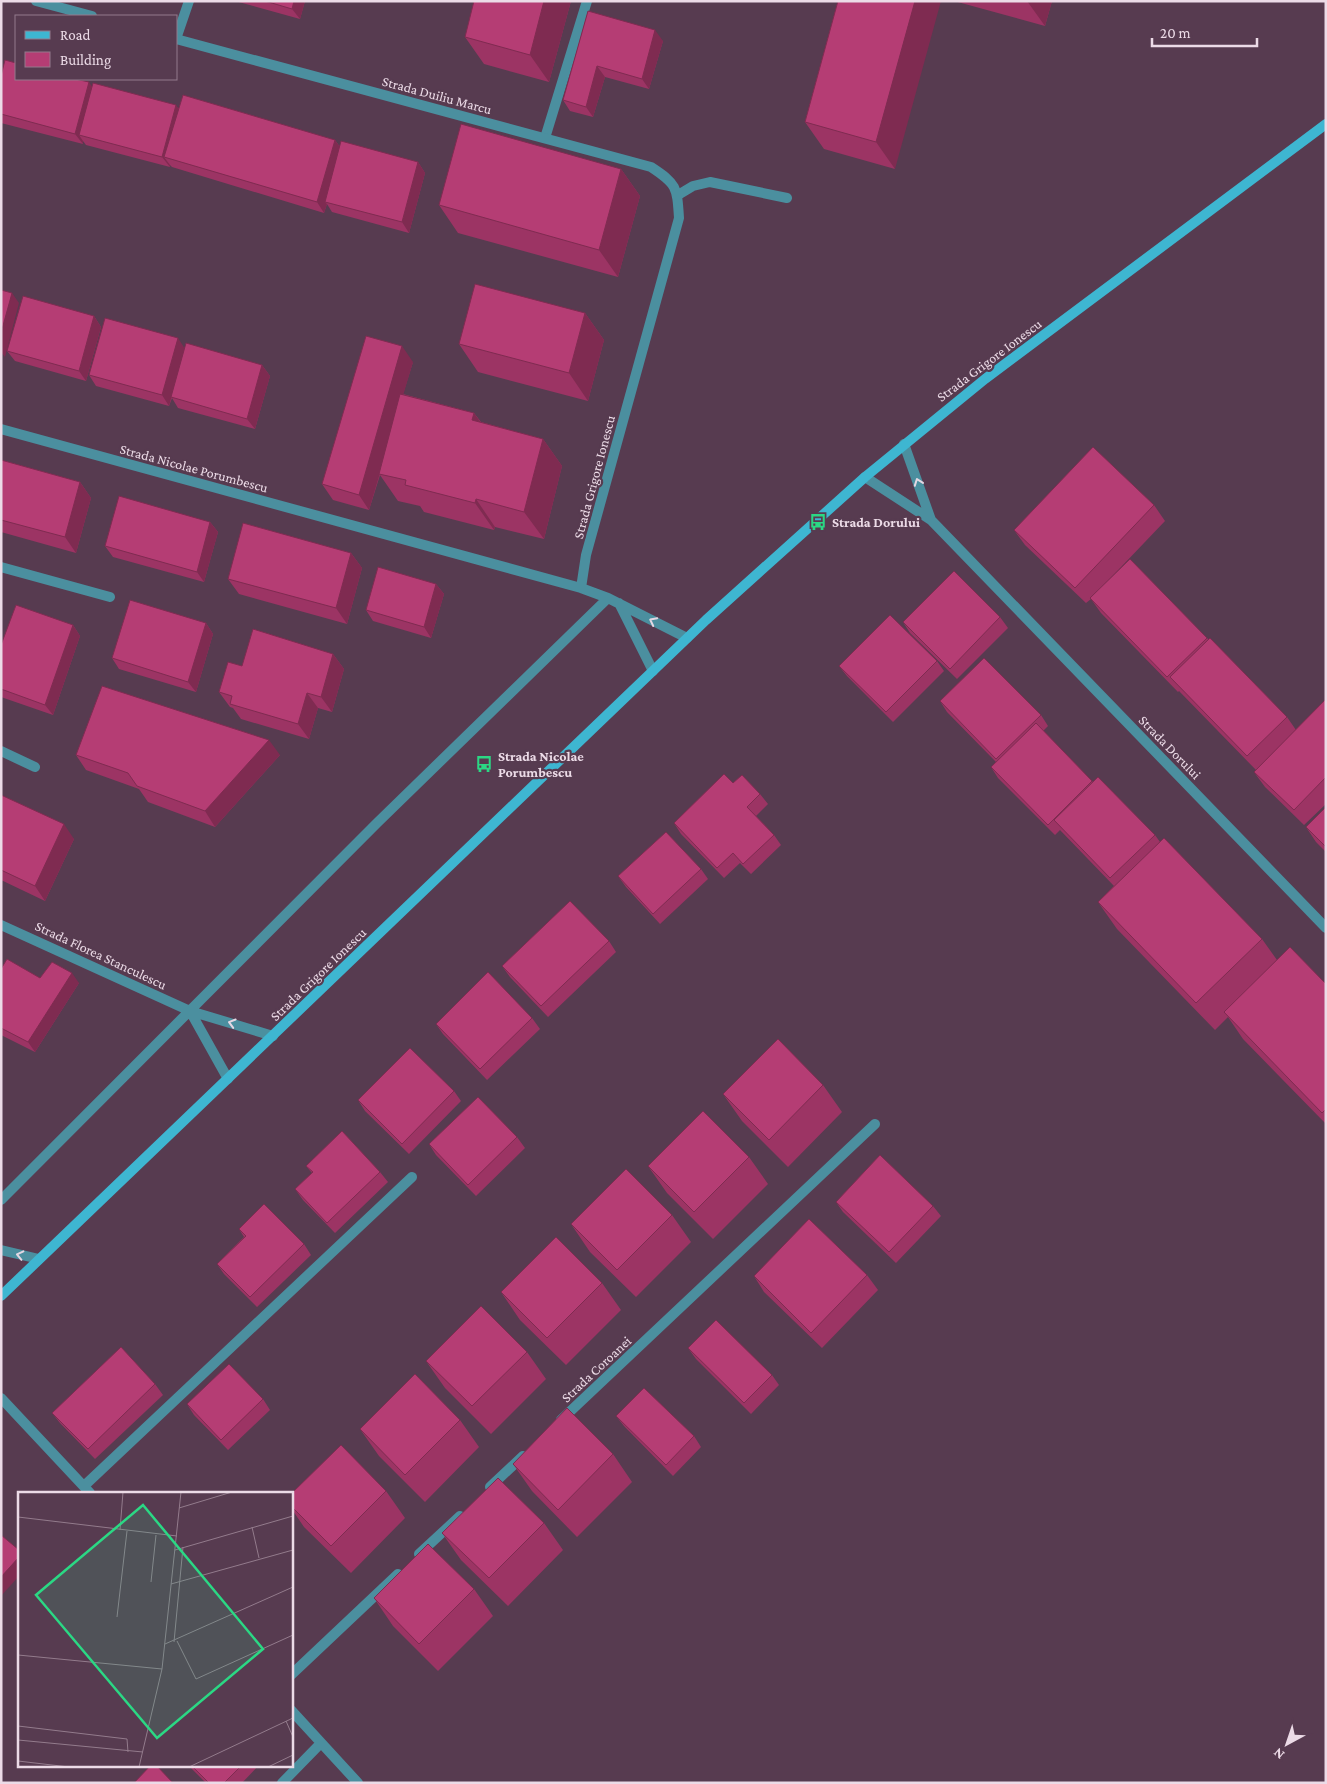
<svg xmlns="http://www.w3.org/2000/svg" width="1327" height="1784" font-family="'Crimson Pro',serif">
  <style>
    .lines { fill: none; stroke-linecap: round; stroke-linejoin: round }
    .lane { stroke: #4b8f9f; stroke-width: 10 }
    .street { stroke: #4b8f9f; stroke-width: 10 }
    .secondary { stroke: #3eb6d1; stroke-width: 10 }
    .wall { fill: #9c3464 }
    .shaded-wall { fill: #7f2b51 }
    .building { fill: #b53d74; stroke: #7f2b51 }
    .oneway { stroke: #e4d7e3 }
    .labels { text-anchor: middle; stroke-width: 4.5; stroke-linejoin: round; paint-order: stroke }
    .street-label { font-size: 14px; fill: #ecdbe7; stroke: #573b50 }
    .poi-label { font-size: 14px; font-weight: bold; fill: #ecdbe7; stroke: #573b50; text-anchor: start }
    .inset-road { fill: none; stroke: #937b8c; stroke-width: 1 }
    .view { fill: #2bd884; fill-opacity: 0.15; stroke: #2bd884; stroke-width: 2.5 }
    .inset-edge { fill: none; stroke: #ecdbe7; stroke-width: 2.5 }
  </style>
  <rect width="100%" height="100%" fill="#573b50"/>
  <g class="lines">
    <path class="lane" d="M176 39 189 1
      M545 138 587 1
      M1 567 110 597
      M1 751 35 767"/>
    <path class="street" d="M36 1 92 16
      M176 39 651 167C677 184 677 187 679 218L586 555 581 588
      M678 195 693 186 710 182 787 198
      M1 429 581 588 608 598 687 638
      M904 444 931 520
      M865 477 931 520 1326 928
      M619 603 653 671
      M1 925 190 1011 273 1036
      M190 1011 228 1079
      M1 1200 377 823 608 598
      M1 1250 39 1259
      M1 1398 90 1493
      M561 1420 875 1124
      M84 1486 412 1177
      M490 1487 523 1456
      M419 1554 460 1516
      M291 1675 398 1574
      M291 1710 358 1783
      M282 1783 321 1743"/>
    <path class="secondary" d="M1 1296 706 620 865 477 985 379 1326 124"/>
  </g>
  <path class="wall" d="M235 1H305L300 19Z
    M571 1 549 82 484 64 465 37Z
    M838 1 895 169 824 149 805 122Z
    M954 1H1052L1045 26Z
    M588 11 663 41 649 89 605 77 593 117 570 111 563 100Z
    M1 65 3 68 92 87 179 108 335 140 340 147 418 162 425 173 409 233 332 212 327 204 324 213 172 167 170 165V167L86 145 83 141V144L1 123Z
    M621 169 640 196 618 277 458 233 439 205Z
    M585 313 604 340 588 401 478 372 459 344Z
    M94 316 101 327 86 381 15 361 7 351Z
    M185 349 262 365 270 376 255 429 178 408 172 398 169 406 96 386 89 375Z
    M413 362 403 394 474 413 481 422 543 439 562 466 544 539 495 527 494 530 424 512 420 506 398 501 380 475 369 510 333 500 322 484Z
    M1 460 80 482 91 498 76 553 1 532Z
    M1154 505 1165 521 1102 587 1207 638 1287 717 1296 730 1326 700V804L1304 825 1265 787 1254 772 1256 770 1179 691 1178 692 1101 613 1091 599 1086 603 1025 545 1014 530Z
    M210 522 218 532 204 582 113 557 105 546Z
    M351 553 362 568 347 624 239 594 228 579Z
    M436 584 444 594 431 638 373 621 366 610Z
    M1000 617 1008 628 957 679 910 633 903 622Z
    M206 623 213 634 196 692 119 669 112 658Z
    M73 625 80 636 53 715 1 697V645Z
    M333 654 344 669 332 712 318 708 309 739 241 719 233 708 230 707 219 692 242 666Z
    M937 661 944 671 893 722 847 676 839 666Z
    M940 701 1041 715 1048 726 1043 731 1093 782 1155 835 1160 842 1262 939 1277 960 1326 984V1124L1243 1039 1228 1017 1215 1030 1117 929 1098 902 1114 886 1060 830 1055 835 998 778 991 767 996 762 947 712Z
    M76 755H280L215 827 148 802 139 789 86 770Z
    M733 783 760 794 768 804 756 816 774 835 781 845 751 874 740 863 724 878 681 834 674 823Z
    M1 795 74 839 45 901 1 880Z
    M1326 807V852L1316 842 1306 827Z
    M701 869 708 879 660 924 626 887 618 876Z
    M609 941 616 952 548 1017 510 977 502 966Z
    M1 969 40 978 79 983 35 1052 1 1035Z
    M532 1018 540 1029 487 1080 443 1034 436 1024Z
    M823 1085 842 1112 788 1167 742 1121 723 1094Z
    M454 1091 461 1101 409 1154 365 1111 358 1100Z
    M517 1137 525 1148 476 1196 436 1155 429 1144Z
    M749 1157 768 1184 713 1239 667 1193 648 1166Z
    M306 1166 380 1172 388 1182 335 1233 303 1200 295 1189 312 1173Z
    M836 1202 933 1206 941 1216 896 1263 843 1212Z
    M672 1215 691 1242 636 1297 590 1252 571 1224Z
    M239 1229 304 1244 311 1255 257 1307 224 1274 217 1264 244 1237Z
    M867 1275 878 1290 822 1348 764 1292 754 1276Z
    M602 1283 621 1310 566 1365 520 1320 501 1292Z
    M688 1348 772 1375 779 1385 751 1414 696 1359Z
    M527 1352 546 1379 491 1434 445 1388 426 1361Z
    M155 1384 163 1395 95 1459 60 1423 52 1413Z
    M263 1399 270 1410 228 1450 194 1415 187 1404Z
    M616 1416 694 1436 701 1447 673 1476 624 1426Z
    M460 1420 479 1447 425 1502 379 1456 360 1429Z
    M613 1454 632 1482 577 1537 532 1491 513 1464Z
    M386 1491 405 1518 351 1573 304 1527 291 1508V1494Z
    M544 1523 563 1550 508 1606 461 1560 442 1533Z
    M474 1589 493 1616 438 1671 393 1626 374 1598Z
    M188 1765H259L242 1783H206Z"/>
  <path class="shaded-wall" d="M294 1H305L300 19 292 9Z
    M544 1H571L549 82 530 55Z
    M915 1H941L895 169 876 142Z
    M1027 1H1052L1045 26Z
    M655 30 663 41 649 89 642 79Z
    M1 65 4 69 1 80Z
    M597 66 605 77 593 117 586 107Z
    M89 82 96 93 79 135 83 141V144L75 134Z
    M176 105 184 116 164 157 170 165V167L162 157Z
    M335 140 342 150 325 202 327 204 324 213 317 202Z
    M418 162 425 173 409 233 402 222Z
    M621 169 640 196 618 277 599 250Z
    M12 293 19 303 5 357 1 352V333Z
    M585 313 604 340 588 401 569 373Z
    M94 316 101 327 86 381 79 371Z
    M178 338 185 349 169 406 162 395Z
    M402 346 413 362 369 510 359 495Z
    M262 365 270 376 255 429 247 419Z
    M474 413 493 440 472 420Z
    M543 439 562 466 544 539 524 512Z
    M80 482 91 498 76 553 65 537Z
    M476 499 495 527 494 530 475 503Z
    M210 522 218 532 204 582 197 572Z
    M351 553 362 568 347 624 336 608Z
    M436 584 444 594 431 638 424 627Z
    M206 623 213 634 196 692 188 682Z
    M73 625 80 636 53 715 45 705Z
    M333 654 344 669 332 712 321 697Z
    M307 693 318 708 309 739 298 724Z
    M269 740 280 755 215 827 205 811Z
    M64 824 74 839 45 901 35 886Z
    M72 973 79 983 35 1052 28 1042Z
    M19 1557V1576L1 1596V1577Z"/>
  <path class="building" d="M265 1H294L292 9Z
    M474 1H544L530 55 465 37Z
    M838 1H915L876 142 805 122Z
    M588 11 655 30 642 79 597 66 586 107 563 100Z
    M5 60 16 63V79H75L89 82 75 134 1 114V76Z
    M93 83 176 105 162 157 79 135Z
    M183 95 335 140 317 202 164 157Z
    M461 124 621 169 599 250 439 205Z
    M341 141 418 162 402 222 325 202Z
    M475 284 585 313 569 373 459 344Z
    M1 290 12 293 1 333Z
    M23 296 94 316 79 371 7 351Z
    M105 318 178 338 162 395 89 375Z
    M366 336 402 346 359 495 322 484Z
    M186 343 262 365 247 419 171 397Z
    M400 394 474 413 472 420 543 439 524 512 476 499 475 503 405 485 406 480 379 474Z
    M1093 447 1154 505 1075 588 1014 530Z
    M1 460 80 482 65 537 1 520Z
    M119 496 210 522 197 572 105 546Z
    M243 523 351 553 336 608 228 579Z
    M1130 559 1207 638 1167 677 1090 598Z
    M378 567 436 584 424 627 366 610Z
    M954 571 1000 617 950 669 903 622Z
    M130 600 206 623 188 682 112 658Z
    M16 605 73 625 45 705 1 689V645Z
    M890 615 937 661 886 712 839 666Z
    M253 629 333 654 321 697 307 693 298 724 230 704 232 696 219 692 228 662 242 666Z
    M1210 638 1287 717 1247 756 1170 677Z
    M984 658 1041 715 996 759 940 701Z
    M102 686 269 740 205 811 137 786 128 773 76 755Z
    M1326 699V777L1294 810 1254 772Z
    M1036 723 1092 781 1048 825 991 767Z
    M724 774 733 783 742 775 760 794 747 807 774 835 743 864 733 853 717 868 674 823Z
    M1098 777 1155 835 1110 878 1054 820Z
    M1 795 64 824 35 886 1 870Z
    M1326 807V847L1306 827Z
    M666 832 701 869 653 914 618 876Z
    M1164 838 1262 939 1196 1003 1098 902Z
    M570 901 609 941 541 1006 502 966Z
    M1290 947 1326 984V1109L1322 1113 1224 1012Z
    M7 959 40 978 52 962 72 973 28 1042 1 1028V969Z
    M488 972 532 1018 480 1069 436 1024Z
    M778 1039 823 1085 769 1140 723 1094Z
    M410 1048 454 1091 402 1144 358 1100Z
    M478 1097 517 1137 468 1185 429 1144Z
    M703 1111 749 1157 694 1212 648 1166Z
    M342 1131 380 1172 327 1223 295 1189 313 1172 306 1166Z
    M880 1155 933 1206 889 1252 836 1202Z
    M626 1169 672 1215 617 1270 571 1224Z
    M264 1204 304 1244 250 1297 217 1264 246 1236 239 1229Z
    M809 1219 867 1275 811 1333 754 1276Z
    M556 1237 602 1283 547 1338 501 1292Z
    M481 1306 527 1352 472 1406 426 1361Z
    M716 1320 772 1375 744 1403 688 1348Z
    M121 1347 155 1384 88 1449 52 1413Z
    M229 1364 263 1399 221 1440 187 1404Z
    M415 1374 460 1420 405 1475 360 1429Z
    M644 1388 694 1436 666 1465 616 1416Z
    M567 1408 613 1454 558 1510 513 1464Z
    M341 1445 386 1491 331 1546 291 1506V1494Z
    M498 1478 544 1523 489 1578 442 1533Z
    M1 1535 19 1550V1557L1 1577Z
    M428 1544 474 1589 419 1644 374 1598Z
    M151 1765H156L173 1783H134Z
    M191 1765H242L224 1783H209Z"/>
  <defs><path id="oneway-chevron" d="M-2-3.5L2.5 0L-2 3.5" fill="none" stroke-width="1.6" stroke-linecap="round" stroke-linejoin="round" transform="scale(1.25)"/></defs>
  <g class="oneway">
    <use href="#oneway-chevron" transform="translate(918 482) rotate(-110)"/>
    <use href="#oneway-chevron" transform="translate(653 621) rotate(-153)"/>
    <use href="#oneway-chevron" transform="translate(232 1023) rotate(-164)"/>
    <use href="#oneway-chevron" transform="translate(20 1255) rotate(-167)"/>
  </g>
  <defs>
    <g id="bus-bare" transform="scale(1.35)"><path d="M-5-6H5V4H4V6H2V4H-2V6H-4V4H-5ZM-3.5-4V0h7V-4ZM-3.5 1.2v1.5H-2V1.2ZM2 1.2v1.5H3.5V1.2Z" fill="#2bd884" stroke="#573b50" stroke-width="2.5" paint-order="stroke"/></g>
  </defs>
  <g fill-rule="evenodd">
    <use href="#bus-bare" x="818" y="522"/>
    <use href="#bus-bare" x="484" y="764"/>
  </g>
  <g class="labels">
    <g class="street-label">
      <text transform="translate(437 95) rotate(15)" y="5">Strada Duiliu Marcu</text>
      <text transform="translate(989 360) rotate(-37)" y="5">Strada Grigore Ionescu</text>
      <text transform="translate(194 468) rotate(15)" y="5">Strada Nicolae Porumbescu</text>
      <text transform="translate(594 477) rotate(-75)" y="5">Strada Grigore Ionescu</text>
      <text transform="translate(1170 747) rotate(46)" y="5">Strada Dorului</text>
      <text transform="translate(101 955) rotate(25)" y="5">Strada Florea Stanculescu</text>
      <text transform="translate(318 974) rotate(-44)" y="5">Strada Grigore Ionescu</text>
      <text transform="translate(596 1369) rotate(-43)" y="5">Strada Coroanei</text>
    </g>
    <g class="poi-label">
      <text x="832" y="527">Strada Dorului</text>
      <text x="498" y="761">Strada Nicolae<tspan x="498" dy="16">Porumbescu</tspan></text>
    </g>
  </g>
  <g transform="translate(18 1492)">
    <rect width="275" height="275" fill="#573b50"/>
    <path class="inset-road" d="M161 16 214 0M0 25 159 44M234 35 241 66M102 38 105 0M157 58 275 24M133 90 138 43M153 92 275 58M99 125 109 39M159 149 178 187M156 150 165 55M147 152 275 95M0 163 144 177M178 187 275 143M268 229 275 245M0 234 109 247 110 260M0 248 125 260M0 269 51 275M121 275 144 177 163 0M171 275 275 226M250 275 275 263"/>
    <path class="view" d="M125 13 245 157 139 246 18 103Z"/>
    <rect width="275" height="275" class="inset-edge"/>
  </g>
  <rect width="1327" height="1784" fill="none" stroke="#ecdbe7" stroke-width="5"/>
  <rect x="15" y="15" width="162" height="65" fill="#573b50" stroke="#937b8c"/>
  <rect x="25" y="31" width="25" height="8" fill="#3eb6d1" stroke="#937b8c"/>
  <text x="60" y="40" font-size="15" fill="#ecdbe7">Road</text>
  <rect x="25" y="52" width="25" height="15" fill="#b53d74" stroke="#937b8c"/>
  <text x="60" y="65" font-size="15" fill="#ecdbe7">Building</text>
  <g transform="translate(1287 1744) rotate(220)" stroke="#573b50" stroke-width="4" paint-order="stroke">
  <path d="M0-4L9 19L0 12L-9 19Z" fill="#ecdbe7"/>
  <text y="-8" font-size="14" font-weight="bold" text-anchor="middle" fill="#ecdbe7">N</text>
  </g>
  <path d="M1152 38v8h105v-8" fill="none" stroke="#ecdbe7" stroke-width="2.5"/>
  <text x="1160" y="38" font-size="15" fill="#ecdbe7" stroke="#573b50" stroke-width="4" paint-order="stroke">20 m</text>
</svg>
